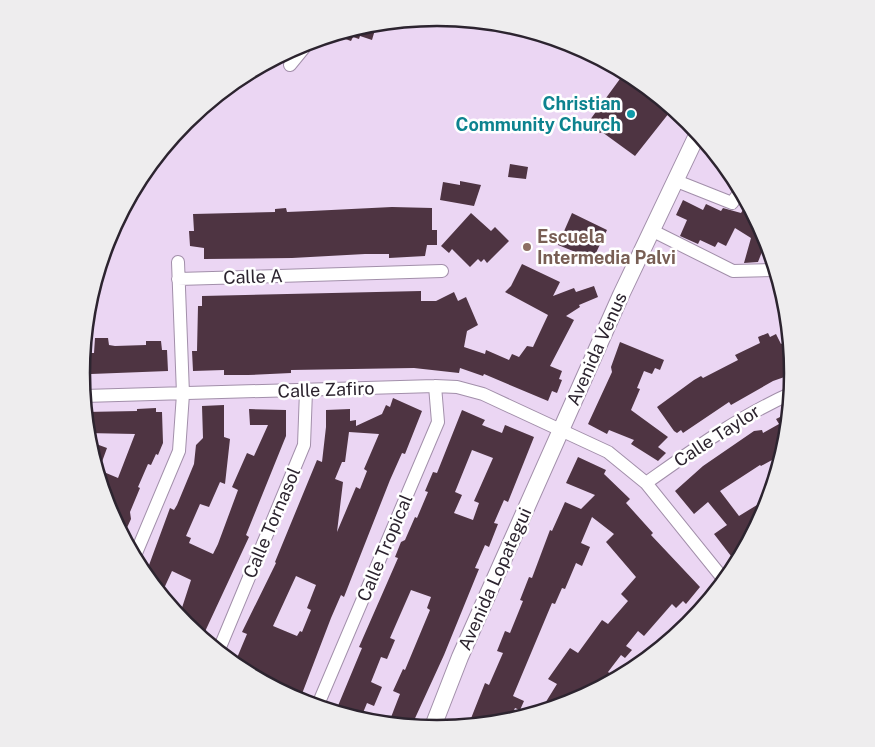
<svg xmlns="http://www.w3.org/2000/svg" width="875" height="747" font-family="'Public Sans',sans-serif">
  <style>
    .building { fill: #4e3442; fill-rule: evenodd }
    .lines { fill: none; stroke-linecap: round; stroke-linejoin: round }
    .minor-casing { stroke: #a28faa; stroke-width: 14 }
    .tertiary-casing { stroke: #a28faa; stroke-width: 18 }
    .minor { stroke: #fff; stroke-width: 12 }
    .tertiary { stroke: #fff; stroke-width: 16 }
    .culture-dot { fill: #0f9aa8; stroke: #fff; stroke-width: 2 }
    .education-dot { fill: #8d6e63; stroke: #fff; stroke-width: 2 }
    .labels { text-anchor: middle; stroke-width: 5; stroke-linejoin: round; paint-order: stroke }
    .culture-label { font-size: 18px; font-weight: bold; fill: #0d838f; stroke: #fff; text-anchor: end }
    .education-label { font-size: 18px; font-weight: bold; fill: #785e54; stroke: #fff; text-anchor: start }
    .street-label { font-size: 18px; fill: #2c242f; stroke: #fff }
    .rim { fill: none; stroke: #2c242f; stroke-width: 2.5 }
  </style>
  <rect width="100%" height="100%" fill="#ebd6f3"/>
  <path class="building" d="M377 23 372 40 360 36 359 39 353 37 351 41 334 35Z
    M625 72 636 78 673 108 635 156 602 132 600 133 587 124Z
    M510 164 528 167 526 179 508 177Z
    M460 181 481 185 474 206 440 200 443 182 460 185Z
    M683 200 703 210 706 204 721 211 723 208 741 213 748 202 767 239 758 262 744 263 751 238 735 228 726 246 718 242 715 247 700 240 698 244 680 236 687 220 676 215Z
    M392 207 432 208V230H437V245H427L425 256 389 258V254H365L292 258 204 259V248L190 246 189 231H194L193 214 275 212V209L286 208 287 212 311 211Z
    M471 213 491 231 495 227 509 241 487 263 484 259 481 262 478 259 470 267 452 249 449 253 441 246Z
    M572 213 607 230 593 259 558 245Z
    M522 264 560 282 553 296 574 288 576 292 594 286 598 297 579 305 580 307 566 316 574 320 550 366 562 371 559 379 562 380 557 393 552 391 548 401 484 374 483 376 460 368 459 373 414 368 291 370V373L248 375H224V370L193 371 192 351H197L198 306H202V296L421 291V301H436L454 292 458 301 466 297 478 325 467 331 464 347 485 354 486 350 509 360 512 354 519 357 527 346 533 347 548 315 505 292 511 286Z
    M768 333 770 337 776 334 781 344 790 339 793 374 773 381 731 405 729 402 683 433 681 430 677 433 674 431 657 407 694 380 701 376 703 378 738 360 735 355 760 343 758 337Z
    M95 338H108L109 345 115 346 146 345V341H161L162 350H167L168 371 91 374V377L82 378 83 353H94Z
    M620 342 664 360 660 370 655 368 652 374 644 371 637 388 640 389 631 410 668 437 658 447 666 453 658 461 631 444 634 440 609 430 607 434 588 424 612 372 611 367Z
    M393 398 422 411 405 454 402 453 390 480 344 597 341 595 331 618 300 699 297 700 234 665 247 634 242 632 276 563 275 562 317 460 322 462 326 427V410L350 409V421L356 420V426L382 414 386 405 390 407ZM349 432 379 434 364 469 367 471 360 489 356 487 337 532 343 482 335 479 342 462H345ZM296 576 316 585 307 608 311 610 302 632 300 631 297 636 273 626Z
    M224 405V437L230 439 225 484 220 482 209 507 200 504 186 536 191 538 189 543 213 554 218 544 238 490 232 487 247 453 254 456 268 425H250L249 409 286 410V436L246 535 249 537 202 638 179 617 191 580 172 571 161 595 145 576 170 508 174 510 177 505 194 464 196 445 203 438 202 406Z
    M156 408V412H162L163 443 158 455 156 454 151 465 148 464 138 487 140 488 130 512 131 519 125 532 119 529 108 509 88 441 107 448 99 470 118 478 135 434 87 433 85 412 137 411V409Z
    M462 410 485 420 482 425 502 433 505 425 534 437 508 502 504 500 494 523 498 524 489 547 485 545 475 568 479 569 444 655 411 727 388 725 400 694 393 691 403 669 405 670 430 610 427 608 431 597 411 590 390 638 395 640 387 659 381 657 371 682 382 687 374 706 367 703 360 720 335 713 362 648 359 647 398 558 395 557 401 542 405 540 415 517 417 518 428 492 425 491 433 472 437 473ZM472 450 493 458 474 501 479 503 473 520 454 513 462 495 455 492Z
    M782 416H789L783 454 761 466 760 465 720 491 739 516 770 497 766 510 746 549 739 554 737 551 731 556 714 534 727 525 708 502 694 514 675 491 703 466 754 431 762 430 763 433 779 424 776 419Z
    M578 457 606 470 604 474 630 499 626 503 653 533 651 535 700 587 686 604 683 601 676 608 672 604 644 636 638 631 626 646 632 650 625 658 621 655 608 672 613 676 606 685 601 682 592 692 573 703 539 713 557 684 548 679 570 648 578 653 602 620 608 624 628 601 621 594 636 577 606 542 614 534 592 517 581 543 590 547 582 566 576 563 565 589 562 588 555 604 552 603 513 696 524 701 520 710 515 708 509 722 468 726 485 683 489 685 503 653 497 651 505 631 510 633 523 601 520 600 529 577 532 578 550 530 552 531 565 502 581 509 595 495 566 483Z"/>
  <g class="lines">
    <g class="minor-casing">
      <path id="minor" d="M290 65 308 43
        M674 180 732 203 741 190
        M651 230 733 271 776 270
        M178 279 442 271
        M84 396 435 386 457 387 483 394 608 452 646 483 725 581
        M646 483C693 450 738 417 792 393
        M134 558 179 451 183 394 178 262
        M673 639 703 608
        M218 652 304 445 306 391
        M317 707 438 422 435 386"/>
    </g>
    <g class="tertiary-casing">
      <path id="tertiary" d="M432 729 460 657 621 295 698 133"/>
    </g>
    <use href="#minor" class="minor"/>
    <use href="#tertiary" class="tertiary"/>
  </g>
  <circle class="culture-dot" cx="631" cy="114" r="5"/>
  <circle class="education-dot" cx="527" cy="247" r="5"/>
  <g class="labels">
    <g class="culture-label">
      <text x="621" y="110">Christian<tspan x="621" dy="21">Community Church</tspan></text>
    </g>
    <g class="education-label">
      <text x="537" y="243">Escuela<tspan x="537" dy="21">Intermedia Palvi</tspan></text>
    </g>
    <g class="street-label">
      <text transform="translate(253 277) rotate(-2)" y="6">Calle A</text>
      <text transform="translate(597 349) rotate(-66)" y="6">Avenida Venus</text>
      <text transform="translate(326 390) rotate(-2)" y="6">Calle Zafiro</text>
      <text transform="translate(717 436) rotate(-33)" y="6">Calle Taylor</text>
      <text transform="translate(272 523) rotate(-67)" y="6">Calle Tornasol</text>
      <text transform="translate(385 548) rotate(-67)" y="6">Calle Tropical</text>
      <text transform="translate(495 579) rotate(-66)" y="6">Avenida Lopategui</text>
    </g>
  </g>
  <path d="M0 0H875V747H0ZM90 373a347 347 0 1 1 694 0a347 347 0 1 1-694 0Z" fill="#eeedee" fill-rule="evenodd"/>
  <path class="rim" d="M90 373a347 347 0 1 1 694 0a347 347 0 1 1-694 0Z"/>
</svg>
